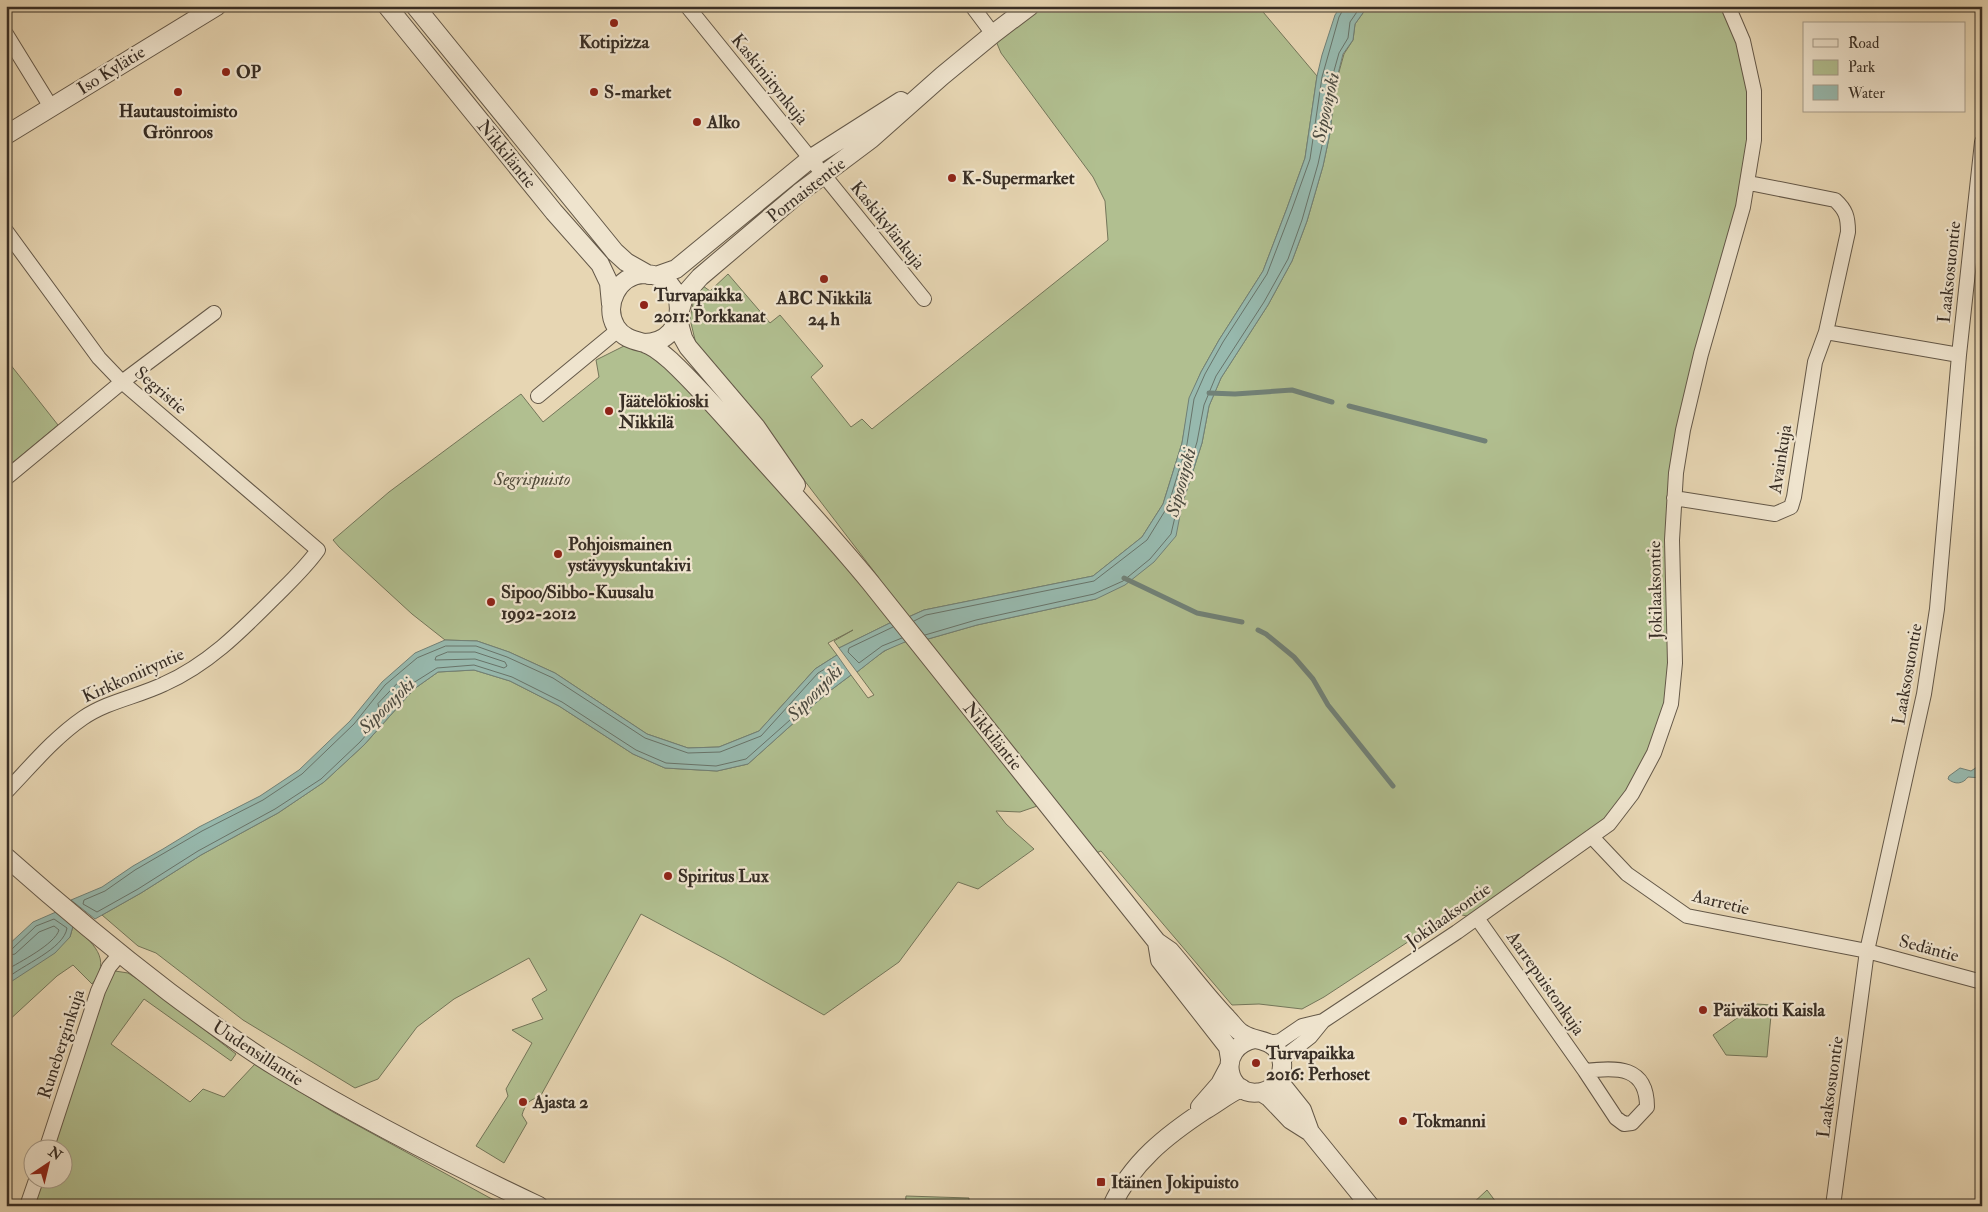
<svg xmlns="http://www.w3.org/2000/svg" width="1988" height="1212" font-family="'IM FELL Double Pica',serif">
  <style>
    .green { fill: #b1bf90; stroke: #74765a }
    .water { fill: #97b9ae; stroke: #718177 }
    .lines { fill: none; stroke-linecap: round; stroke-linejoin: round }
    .shore { stroke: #68746a; stroke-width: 1 }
    .stream { stroke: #718177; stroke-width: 5 }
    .minor-casing { stroke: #645848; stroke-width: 16 }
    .tertiary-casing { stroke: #645848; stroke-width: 20 }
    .minor { stroke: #efe4ce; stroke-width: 14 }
    .tertiary { stroke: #efe4ce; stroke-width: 18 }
    .poi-dot { fill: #8f2418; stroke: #efe4ce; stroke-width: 2 }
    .labels { text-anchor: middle; stroke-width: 4.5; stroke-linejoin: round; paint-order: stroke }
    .poi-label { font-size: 18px; font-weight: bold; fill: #382e25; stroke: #efe4ce; text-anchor: start }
    .street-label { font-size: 18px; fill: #382e25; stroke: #efe4ce }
    .park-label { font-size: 18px; font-style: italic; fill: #504b3a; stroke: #efe4ce }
    .water-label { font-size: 19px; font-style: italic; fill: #4b4a40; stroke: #efe4ce }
  </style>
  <rect width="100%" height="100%" fill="#e7d6b3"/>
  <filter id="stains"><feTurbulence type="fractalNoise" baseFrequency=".004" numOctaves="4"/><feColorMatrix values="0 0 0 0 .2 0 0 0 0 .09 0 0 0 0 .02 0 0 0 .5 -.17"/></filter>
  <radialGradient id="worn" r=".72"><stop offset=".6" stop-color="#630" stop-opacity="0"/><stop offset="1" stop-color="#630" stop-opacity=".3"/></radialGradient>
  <path class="green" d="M1030 6H1258L1317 76 1305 158 1287 208 1263 271 1219 340 1201 372 1190 398 1182 443 1163 504 1142 537 1093 576 924 610 904 619 874 581 879 578 778 446 696 344 690 319 693 303 703 286 710 291 728 274 770 323 780 315 823 366 811 377 851 427 862 419 872 429 1108 240 1105 201 1093 177 1001 53 993 34Z
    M1368 6H1728L1743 41 1754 140 1701 354 1672 540 1675 663 1654 753 1609 824 1477 918 1452 913 1324 997 1302 1009 1259 1004 1232 1005 1101 851 1089 856 1046 803 1020 812 996 811 1006 824 1034 849 978 889 958 882 899 962 824 1015 725 959 641 914 540 1097C529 1099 525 1105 522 1115L527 1123 504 1163 476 1146 508 1096 506 1089 532 1043 512 1030 543 1019 532 999 547 990 529 958 454 999 417 1027 378 1079 355 1088 243 1020 156 953 138 946 102 915 141 893 201 855 278 813 324 782 364 745 414 689 438 672 474 670 510 681 559 706 633 754 665 768 717 771 748 764 827 693 851 675 868 698 874 695 857 672C875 658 897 637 921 641L977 625 1096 599 1182 505 1202 443 1209 406 1221 378 1268 305 1292 261 1307 221 1323 166 1330 133 1335 86 1344 54 1353 40 1355 24Z
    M626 345 652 352 679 378 896 620 839 648 834 641 853 630 828 643 837 655 815 669 759 731 719 747 688 748 647 734 555 673 509 652 477 641 445 640 412 614 339 547 333 540 389 492 521 394 543 422 599 377 596 360Z
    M6 359 58 425 6 468Z
    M73 926C92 942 113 959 92 984L73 965 57 976 6 1023V985L70 937Z
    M109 967 115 971 128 973 145 984 236 1054 231 1061 144 999 111 1044 190 1102 203 1089 224 1097 255 1064 333 1112 490 1198 510 1206H27L36 1180H62V1150L46 1149Z
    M1757 1004 1772 1005 1767 1057 1726 1055 1713 1035Z
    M1487 1190 1499 1206H1470Z
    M906 1196 969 1198V1206H905Z"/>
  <path class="water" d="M1341 6H1368L1355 24 1353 40 1343 54 1335 86 1330 133 1323 166 1307 221 1292 261 1268 305 1221 378 1209 406 1202 443 1182 505 1176 536 1154 562 1125 585 1096 599 977 625 921 641 904 619 924 610 1093 576 1142 537 1163 504 1182 443 1189 398 1201 372 1219 340 1263 271 1287 208 1305 158 1317 76 1322 55 1335 15Z
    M896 620 912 639 884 651 857 672 839 648Z
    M445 640 477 641 509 652 555 673 647 734 688 748 719 747 759 731 815 669 837 655 851 675 827 693 748 764 717 771 665 768 633 754 559 706 510 681 474 670 438 672 414 689 364 745 324 782 278 813 201 855 141 893 95 919 71 900 102 887 133 866 163 849 199 827 260 796 299 770 350 721 382 682 415 653Z
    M1977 767 1982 768V778L1968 777C1963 784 1955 785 1948 779L1949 776 1960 768 1971 771Z
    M56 912 73 926 70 937 55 953 6 985V947L33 922Z"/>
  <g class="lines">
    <path class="shore" d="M914 621 926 615 1094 581 1147 540 1168 506 1187 444 1194 399 1205 374 1223 342 1267 274 1292 209 1310 159 1322 77 1339 17 1345 6
      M893 627 849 648 848 652 859 663 882 646 902 638
      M925 635 976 620 1094 594 1123 581 1150 559 1171 534 1178 504 1197 442 1204 405 1216 376 1264 302 1288 259 1302 220 1318 164 1325 132 1330 85 1339 53 1348 38 1350 22 1361 6
      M446 646H476L507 657 553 678 645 738 688 753 720 752 761 736 818 673 835 663 843 673 746 759 716 766 666 763 636 750 562 702 512 677 474 665 437 668 410 685 360 742 321 779 275 809 198 851 138 889 97 912 83 904 84 900 105 891 135 870 202 831 263 800 302 774 354 724 385 685 417 658Z
      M448 652H475L505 662 507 666 504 668 475 659 435 660 436 657Z
      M397 684H400V687L382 707 379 708 378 704Z
      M6 950 12 949 36 926 54 919 67 928C64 949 22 965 6 979
      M6 956 15 954 39 932 54 926 59 930C55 944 20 962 6 970"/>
    <path class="stream" d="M1209 393 1235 394 1292 390 1332 402
      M1349 406 1485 441
      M1124 578 1197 613 1242 622
      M1258 630 1266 634 1294 657 1313 679 1328 705 1393 786"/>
    <g class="minor-casing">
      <path id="minor" d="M687 6 924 299
        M972 6 993 34
        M6 34 51 107
        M6 231 99 358 122 382 318 550C306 567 291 581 277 595 242 630 209 664 164 684 137 697 108 701 83 718 54 738 31 766 6 792
        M1826 332 1959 355
        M538 396 618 330
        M6 478 122 382 214 313
        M1674 498 1775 514 1791 507 1794 497 1815 362 1826 332 1848 232C1848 217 1846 210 1835 200L1749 183
        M1592 837 1627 874 1687 916 1867 951 1982 982
        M1477 918 1585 1071 1616 1118 1624 1124 1632 1123 1647 1107C1647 1066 1617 1067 1585 1071
        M1269 1043 1280 1041 1302 1026 1323 1021
        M1282 1062 1288 1054 1310 1037 1323 1021 1457 932 1609 824 1632 794 1654 753 1671 704 1675 663 1672 540 1676 473 1683 430 1701 354 1743 207 1754 140V91L1743 41 1728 6
        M46 1150 98 991 109 967 120 954
        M27 1206 36 1180
        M1833 1206 1867 951 1924 694 1937 609 1959 355 1982 142"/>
    </g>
    <g class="tertiary-casing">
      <path id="tertiary" d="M387 6 554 212 600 264 609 283 611 304
        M415 6 615 252 626 262 649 275
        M6 135 217 6
        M656 276 676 269 810 159 901 101
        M680 310 685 294 700 277 799 193 871 139 942 76 993 34 1030 6
        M678 320 683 338 688 347 756 427 796 485
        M644 343C691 343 690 274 644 274 618 275 603 305 616 327 623 338 633 340 644 343 655 346 664 355 672 362 707 395 738 433 770 468 804 506 838 543 870 582L1157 942 1170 951C1189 973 1207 997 1227 1018 1232 1023 1237 1031 1243 1034 1255 1042 1271 1038 1279 1053 1287 1068 1278 1089 1261 1092 1226 1099 1215 1047 1255 1039
        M6 857C59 904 113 949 169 992 205 1019 240 1045 278 1068 362 1119 450 1164 539 1206
        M1157 942 1160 960 1228 1047 1230 1059
        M1278 1080 1302 1110 1310 1132
        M1261 1092 1269 1097 1291 1120 1310 1132 1370 1206
        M1200 1107 1220 1084 1229 1067
        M1112 1206C1131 1163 1167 1135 1205 1110 1217 1103 1228 1094 1241 1088"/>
    </g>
    <use href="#minor" class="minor"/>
    <use href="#tertiary" class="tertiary"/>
  </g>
  <g class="poi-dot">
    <circle cx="614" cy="23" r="5"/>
    <circle cx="226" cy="72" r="5"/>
    <circle cx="178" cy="92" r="5"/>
    <circle cx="594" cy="92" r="5"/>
    <circle cx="697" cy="122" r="5"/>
    <circle cx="952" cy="178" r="5"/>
    <circle cx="824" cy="279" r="5"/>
    <circle cx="644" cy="305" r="5"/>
    <circle cx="609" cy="411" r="5"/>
    <circle cx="558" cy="554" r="5"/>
    <circle cx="491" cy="602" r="5"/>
    <circle cx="668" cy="876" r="5"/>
    <circle cx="1703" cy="1010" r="5"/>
    <circle cx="1256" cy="1063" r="5"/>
    <circle cx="523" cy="1102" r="5"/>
    <circle cx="1403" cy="1121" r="5"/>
    <rect x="1096" y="1177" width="10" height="10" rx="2.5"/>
  </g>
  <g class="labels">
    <g class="poi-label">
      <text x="614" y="48" text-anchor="middle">Kotipizza</text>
      <text x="236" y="78">OP</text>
      <text x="604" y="98">S-market</text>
      <text x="178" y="117" text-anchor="middle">Hautaustoimisto<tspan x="178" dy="21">Grönroos</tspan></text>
      <text x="707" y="128">Alko</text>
      <text x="962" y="184">K-Supermarket</text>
      <text x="654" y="301">Turvapaikka<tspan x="654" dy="21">2011: Porkkanat</tspan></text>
      <text x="824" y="304" text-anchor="middle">ABC Nikkilä<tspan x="824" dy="21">24 h</tspan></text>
      <text x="619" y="407">Jäätelökioski<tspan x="619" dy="21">Nikkilä</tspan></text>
      <text x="568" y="550">Pohjoismainen<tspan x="568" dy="21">ystävyyskuntakivi</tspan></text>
      <text x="501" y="598">Sipoo/Sibbo-Kuusalu<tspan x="501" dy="21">1992-2012</tspan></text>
      <text x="678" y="882">Spiritus Lux</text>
      <text x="1713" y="1016">Päiväkoti Kaisla</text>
      <text x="1266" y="1059">Turvapaikka<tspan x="1266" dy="21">2016: Perhoset</tspan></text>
      <text x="533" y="1108">Ajasta 2</text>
      <text x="1413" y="1127">Tokmanni</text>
      <text x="1111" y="1188">Itäinen Jokipuisto</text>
    </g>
    <g class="street-label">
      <text transform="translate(111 70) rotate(-32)" y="6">Iso Kylätie</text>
      <text transform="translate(770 79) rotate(51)" y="6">Kaskiniitynkuja</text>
      <text transform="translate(507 154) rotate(51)" y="6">Nikkiläntie</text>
      <text transform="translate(806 190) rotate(-38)" y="6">Pornaistentie</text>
      <text transform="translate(888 225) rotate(51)" y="6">Kaskikylänkuja</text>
      <text transform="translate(1949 272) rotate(-84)" y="6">Laaksosuontie</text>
      <text transform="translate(161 390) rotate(41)" y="6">Segristie</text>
      <text transform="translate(1780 459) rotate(-81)" y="6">Avainkuja</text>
      <text transform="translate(1655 590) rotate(-91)" y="6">Jokilaaksontie</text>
      <text transform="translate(1907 674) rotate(-80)" y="6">Laaksosuontie</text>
      <text transform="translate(133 675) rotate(-24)" y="6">Kirkkoniityntie</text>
      <text transform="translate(993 736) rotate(51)" y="6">Nikkiläntie</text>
      <text transform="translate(1721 902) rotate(14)" y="6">Aarretie</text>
      <text transform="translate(1448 915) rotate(-35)" y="6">Jokilaaksontie</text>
      <text transform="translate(1929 948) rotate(15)" y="6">Sedäntie</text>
      <text transform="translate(1546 983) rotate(55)" y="6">Aarrepuistonkuja</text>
      <text transform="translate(61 1044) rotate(-72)" y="6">Runeberginkuja</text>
      <text transform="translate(258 1053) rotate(33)" y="6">Uudensillantie</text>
      <text transform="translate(1830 1087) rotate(-82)" y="6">Laaksosuontie</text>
    </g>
    <g class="park-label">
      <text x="532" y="485">Segrispuisto</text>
    </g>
    <g class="water-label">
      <text transform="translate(1325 107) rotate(-78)" y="7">Sipoonjoki</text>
      <text transform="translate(1180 482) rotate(-75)" y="7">Sipoonjoki</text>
      <text transform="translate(814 692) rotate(-46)" y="7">Sipoonjoki</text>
      <text transform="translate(386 705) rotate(-45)" y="7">Sipoonjoki</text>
    </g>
  </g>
  <rect width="1988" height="1212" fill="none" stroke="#e7d6b3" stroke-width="25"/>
  <rect x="8" y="8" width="1973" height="1197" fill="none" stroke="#382e25" stroke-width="2.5"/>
  <rect x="12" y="12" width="1963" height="1187" fill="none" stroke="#382e25"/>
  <rect x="1803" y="22" width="162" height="90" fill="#efe4ce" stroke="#a69b8a"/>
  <rect x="1813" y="39" width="25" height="8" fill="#efe4ce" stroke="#a69b8a"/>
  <text x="1848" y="48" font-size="15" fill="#382e25">Road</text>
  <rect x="1813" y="60" width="25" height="15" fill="#b1bf90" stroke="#a69b8a"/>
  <text x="1848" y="72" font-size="15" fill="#382e25">Park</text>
  <rect x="1813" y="85" width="25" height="15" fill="#97b9ae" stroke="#a69b8a"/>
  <text x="1848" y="98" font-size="15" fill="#382e25">Water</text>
  <g transform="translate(48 1164) rotate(35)"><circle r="24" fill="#efe4ce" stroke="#a69b8a"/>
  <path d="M0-4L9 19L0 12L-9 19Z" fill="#8f2418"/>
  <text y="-8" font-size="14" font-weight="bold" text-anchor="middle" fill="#382e25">N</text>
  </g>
  <rect width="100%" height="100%" filter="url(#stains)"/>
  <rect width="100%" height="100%" fill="url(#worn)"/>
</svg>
